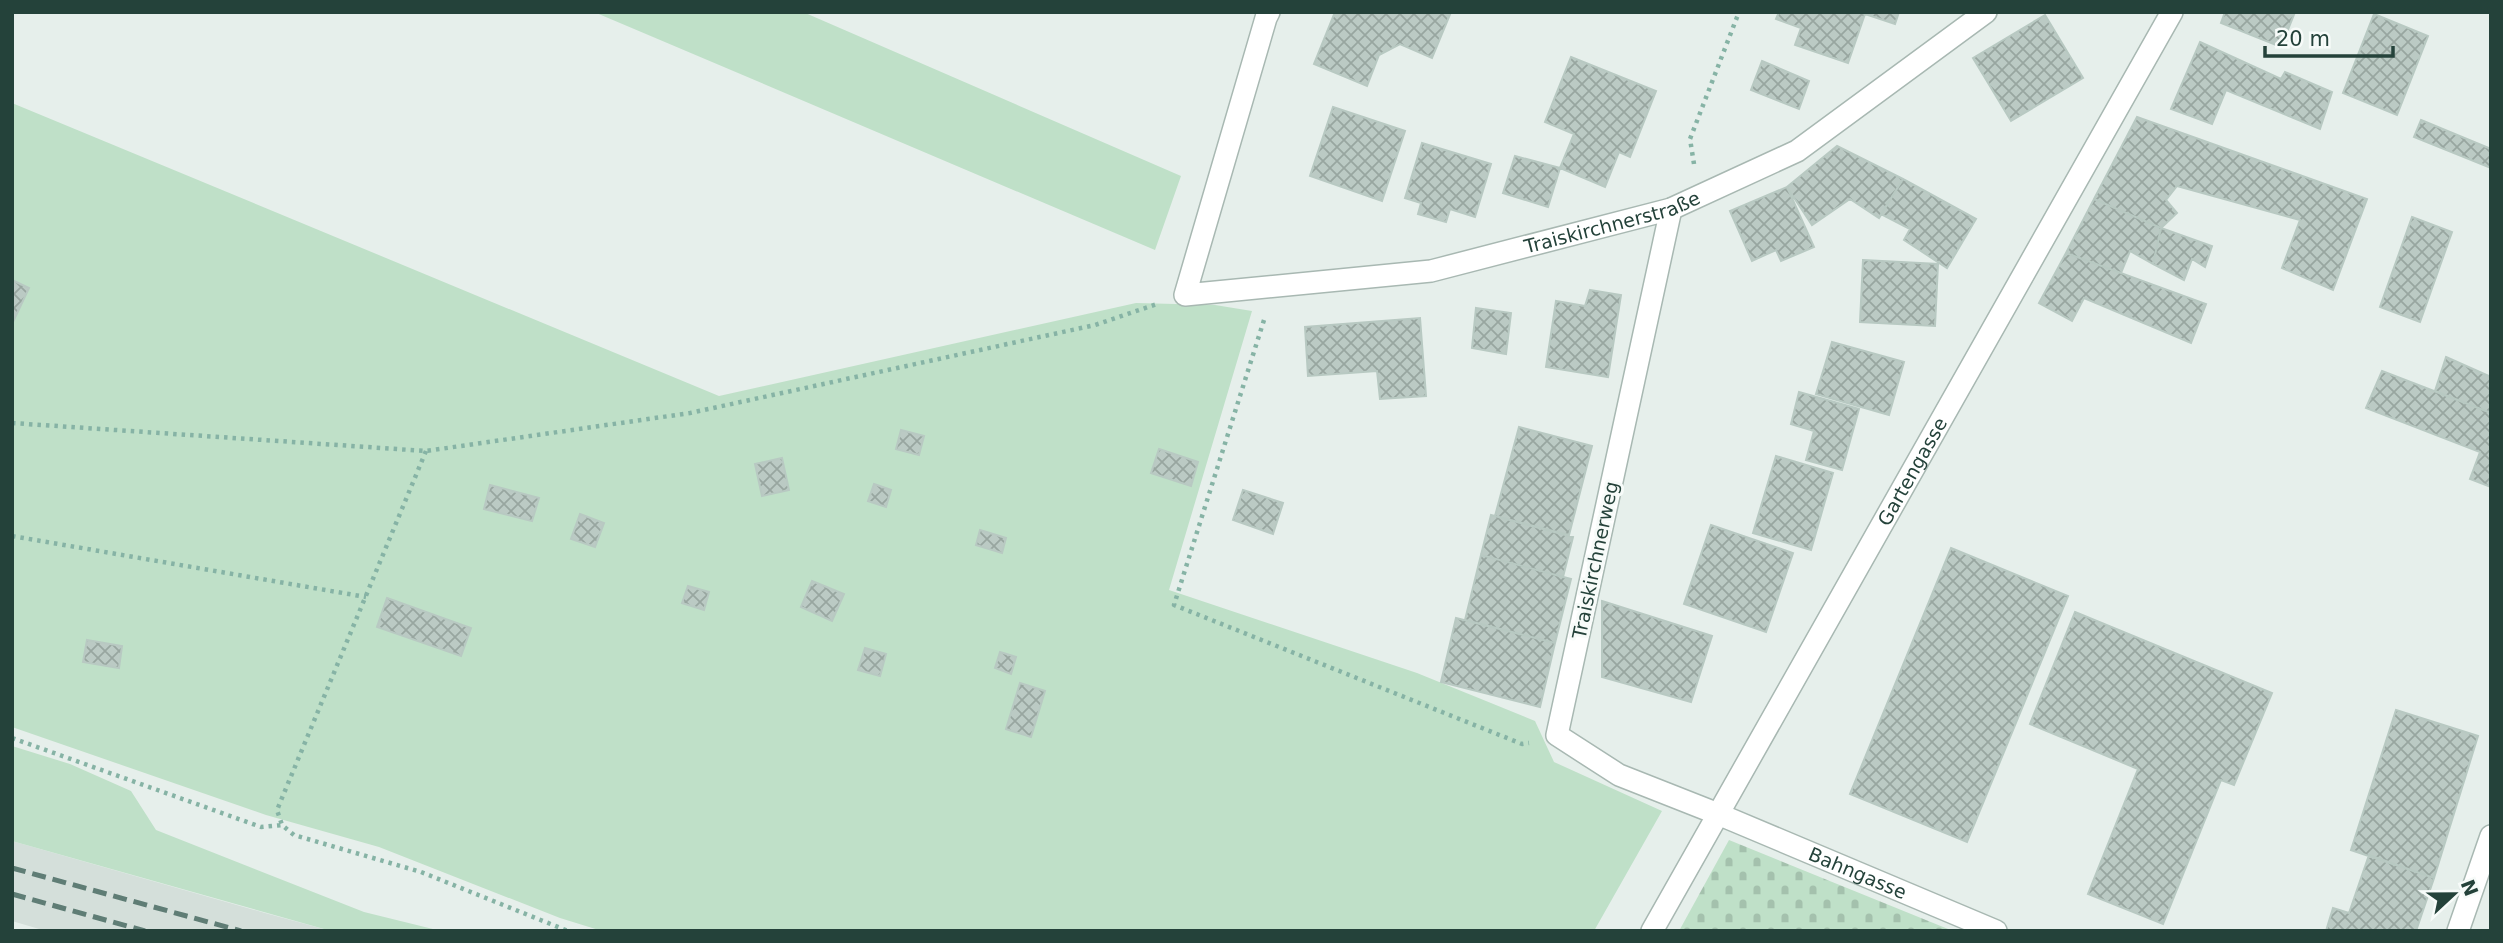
<svg xmlns="http://www.w3.org/2000/svg" width="2503" height="943" font-family="'DejaVu Sans',sans-serif">
  <style>
    .built { fill: #d4dfda }
    .green { fill: #bfe0c8 }
    .cemetery { fill: url(#cemetery-stones) }
    .building { fill: url(#building-cross-hatch); stroke: #b8c9c2; stroke-width: 2 }
    .lines { fill: none; stroke-linecap: round; stroke-linejoin: round }
    .minor-casing { stroke: #a8b8b2; stroke-width: 24 }
    .path { stroke: #86b3a5; stroke-width: 4.5; stroke-dasharray: 3.5 5; stroke-linecap: butt }
    .minor { stroke: #fff; stroke-width: 21 }
    .rail { stroke: #5f7d75; stroke-width: 5; stroke-dasharray: 14 7; stroke-linecap: butt }
    .labels { text-anchor: middle; stroke-width: 6; stroke-linejoin: round; paint-order: stroke }
    .street-label { font-size: 19px; fill: #24423a; stroke: #f7fbf9 }
  </style>
  <defs>
    <pattern id="cemetery-stones" width="16" height="16" patternUnits="userSpaceOnUse" patternTransform="scale(1.75)"><rect width="16" height="16" fill="#bfe0c8"/><path d="M2 7V4a2 2 0 0 1 4 0v3zM10 15v-3a2 2 0 0 1 4 0v3z" fill="#a4c1ad"/></pattern>
    <pattern id="building-cross-hatch" width="8" height="8" patternUnits="userSpaceOnUse" patternTransform="scale(1.75)"><rect width="8" height="8" fill="#bbcac4"/><path d="M0 0l8 8M0 8l8-8" fill="none" stroke="#98a6a0"/></pattern>
  </defs>
  <rect width="100%" height="100%" fill="#e6efeb"/>
  <path class="built" d="M12 841 265 913 331 931H46L12 921Z"/>
  <path class="green" d="M594 12H803L1181 176 1155 250Z
    M12 103 719 396 1136 303 1215 305 1252 311 1169 590 1417 673 1535 721 1554 762 1662 811 1594 931H602L560 918 379 847 266 815 12 727Z
    M12 746 70 764 131 791 156 830 364 912 441 931H331L12 841Z"/>
  <path class="cemetery" d="M1729 840 1953 931H1679Z"/>
  <path class="building" d="M1335 12H1451L1432 58 1400 44 1379 55 1367 86 1314 64Z
    M1779 12H1859L1865 14 1848 63 1795 45 1801 28 1776 19Z
    M1859 12H1899L1895 24Z
    M2225 12H2295L2281 47 2221 23Z
    M2374 14 2428 36 2397 115 2343 93Z
    M2045 15 2083 78 2011 121 1973 58Z
    M2200 42 2281 79 2285 72 2332 92 2320 129 2226 90 2212 124 2171 109Z
    M1571 57 1656 91 1630 157 1619 152 1605 187 1560 168 1574 134 1545 122Z
    M1762 61 1809 81 1799 109 1751 90Z
    M1333 107 1405 131 1382 201 1310 176Z
    M2137 117 2367 199 2333 290 2282 268 2300 220 2177 186 2166 200 2177 213 2161 228 2094 199Z
    M2421 120 2491 149V168L2414 137Z
    M1422 143 1491 164 1475 217 1450 209 1446 222 1418 214 1421 203 1405 198Z
    M1837 146 1903 179 1879 218 1850 199 1812 225 1787 187Z
    M1515 156 1560 168 1548 207 1503 193Z
    M1903 179 1976 219 1947 268 1904 240 1910 229 1881 214Z
    M1787 187 1814 247 1781 261 1776 250 1752 261 1730 211Z
    M2094 199 2161 228 2153 264 2130 251 2121 273 2066 253Z
    M2412 217 2452 232 2420 322 2380 307Z
    M2161 228 2212 246 2205 267 2192 259 2184 280 2153 264Z
    M2066 253 2206 304 2191 343 2084 298 2072 321 2039 303Z
    M1863 260 1938 264 1935 326 1860 322Z
    M12 280 29 288 12 324Z
    M1590 290 1621 295 1608 377 1546 367 1556 301 1585 306Z
    M1476 308 1511 313 1506 354 1472 348Z
    M1420 318 1426 396 1380 399 1377 371 1308 376 1305 327Z
    M1832 342 1904 362 1889 415 1816 394Z
    M2446 357 2491 377V413L2435 391Z
    M2382 371 2491 413V487L2470 479 2480 452 2366 408Z
    M1799 392 1859 409 1842 470 1806 460 1814 431 1791 424Z
    M1519 427 1592 446 1569 535 1495 516Z
    M901 430 924 436 919 455 896 449Z
    M1159 449 1198 462 1191 486 1151 473Z
    M1776 456 1833 473 1811 550 1753 533Z
    M782 458 789 490 762 496 755 464Z
    M874 484 891 490 886 507 868 501Z
    M490 485 539 498 532 521 484 509Z
    M1243 490 1283 503 1273 534 1233 520Z
    M580 514 604 523 595 547 571 539Z
    M1491 515 1573 537 1563 577 1481 555Z
    M1711 525 1793 553 1766 632 1684 604Z
    M980 530 1006 538 1002 553 976 545Z
    M1951 548 2068 596 1967 842 1850 794Z
    M1481 555 1571 579 1555 643 1465 620Z
    M812 581 844 594 832 621 801 607Z
    M688 586 709 592 704 610 682 603Z
    M387 598 471 628 461 656 377 627Z
    M1602 601 1712 636 1691 702 1602 677Z
    M2075 612 2272 693 2234 785 2221 780 2163 924 2088 894 2138 769 2030 724Z
    M1456 618 1555 643 1540 707 1441 682Z
    M87 640 122 646 119 668 83 662Z
    M865 648 886 654 880 676 858 670Z
    M1000 652 1016 657 1011 674 995 668Z
    M1020 683 1045 691 1031 737 1006 729Z
    M2396 710 2478 736 2434 878 2351 850Z
    M2369 855 2434 878 2416 931H2326L2333 908 2349 913Z"/>
  <g class="lines">
    <g class="minor-casing">
      <g id="minor">
        <path id="s1" d="M1269 12 1266 18 1185 295 1431 271 1671 209 1797 151 1986 12"/>
        <path id="s2" d="M1671 209 1557 735 1619 775 1718 814 1996 931"/>
        <path id="s3" d="M1652 931 2172 12"/>
        <path d="M2458 931 2491 836"/>
      </g>
    </g>
    <path class="path" d="M1694 164 1690 139 1739 12
      M1264 320 1174 605 1522 744 1529 743
      M12 423 426 451 690 413 1095 325 1157 304
      M426 451 277 810 282 825 294 835 421 872 568 931
      M12 536 366 597
      M12 738 261 827 282 825"/>
    <use href="#minor" class="minor"/>
    <path class="rail" d="M12 868 241 931
      M12 894 145 931"/>
  </g>
  <g class="labels">
    <g class="street-label">
      <text dy="7" stroke="none"><textPath href="#s1" startOffset="730">Traiskirchnerstraße</textPath></text>
      <text dy="7" stroke="none"><textPath href="#s3" startOffset="528">Gartengasse</textPath></text>
      <text transform="translate(1595 560) rotate(-78)" y="7">Traiskirchnerweg</text>
      <text dy="7" stroke="none"><textPath href="#s2" startOffset="870">Bahngasse</textPath></text>
    </g>
  </g>
  <rect width="2503" height="943" fill="none" stroke="#24423a" stroke-width="28"/>
  <g transform="translate(2454 894) rotate(68)" stroke="#f7fbf9" stroke-width="5" paint-order="stroke">
  <path d="M0-5L12 26L0 18L-12 26Z" fill="#24423a"/>
  <text y="-10" font-size="19" font-weight="bold" text-anchor="middle" fill="#24423a">N</text>
  </g>
  <path d="M2265 46v10h128v-10" fill="none" stroke="#24423a" stroke-width="3.5"/>
  <text x="2276" y="46" font-size="21" fill="#24423a" stroke="#f7fbf9" stroke-width="5" paint-order="stroke">20 m</text>
</svg>
